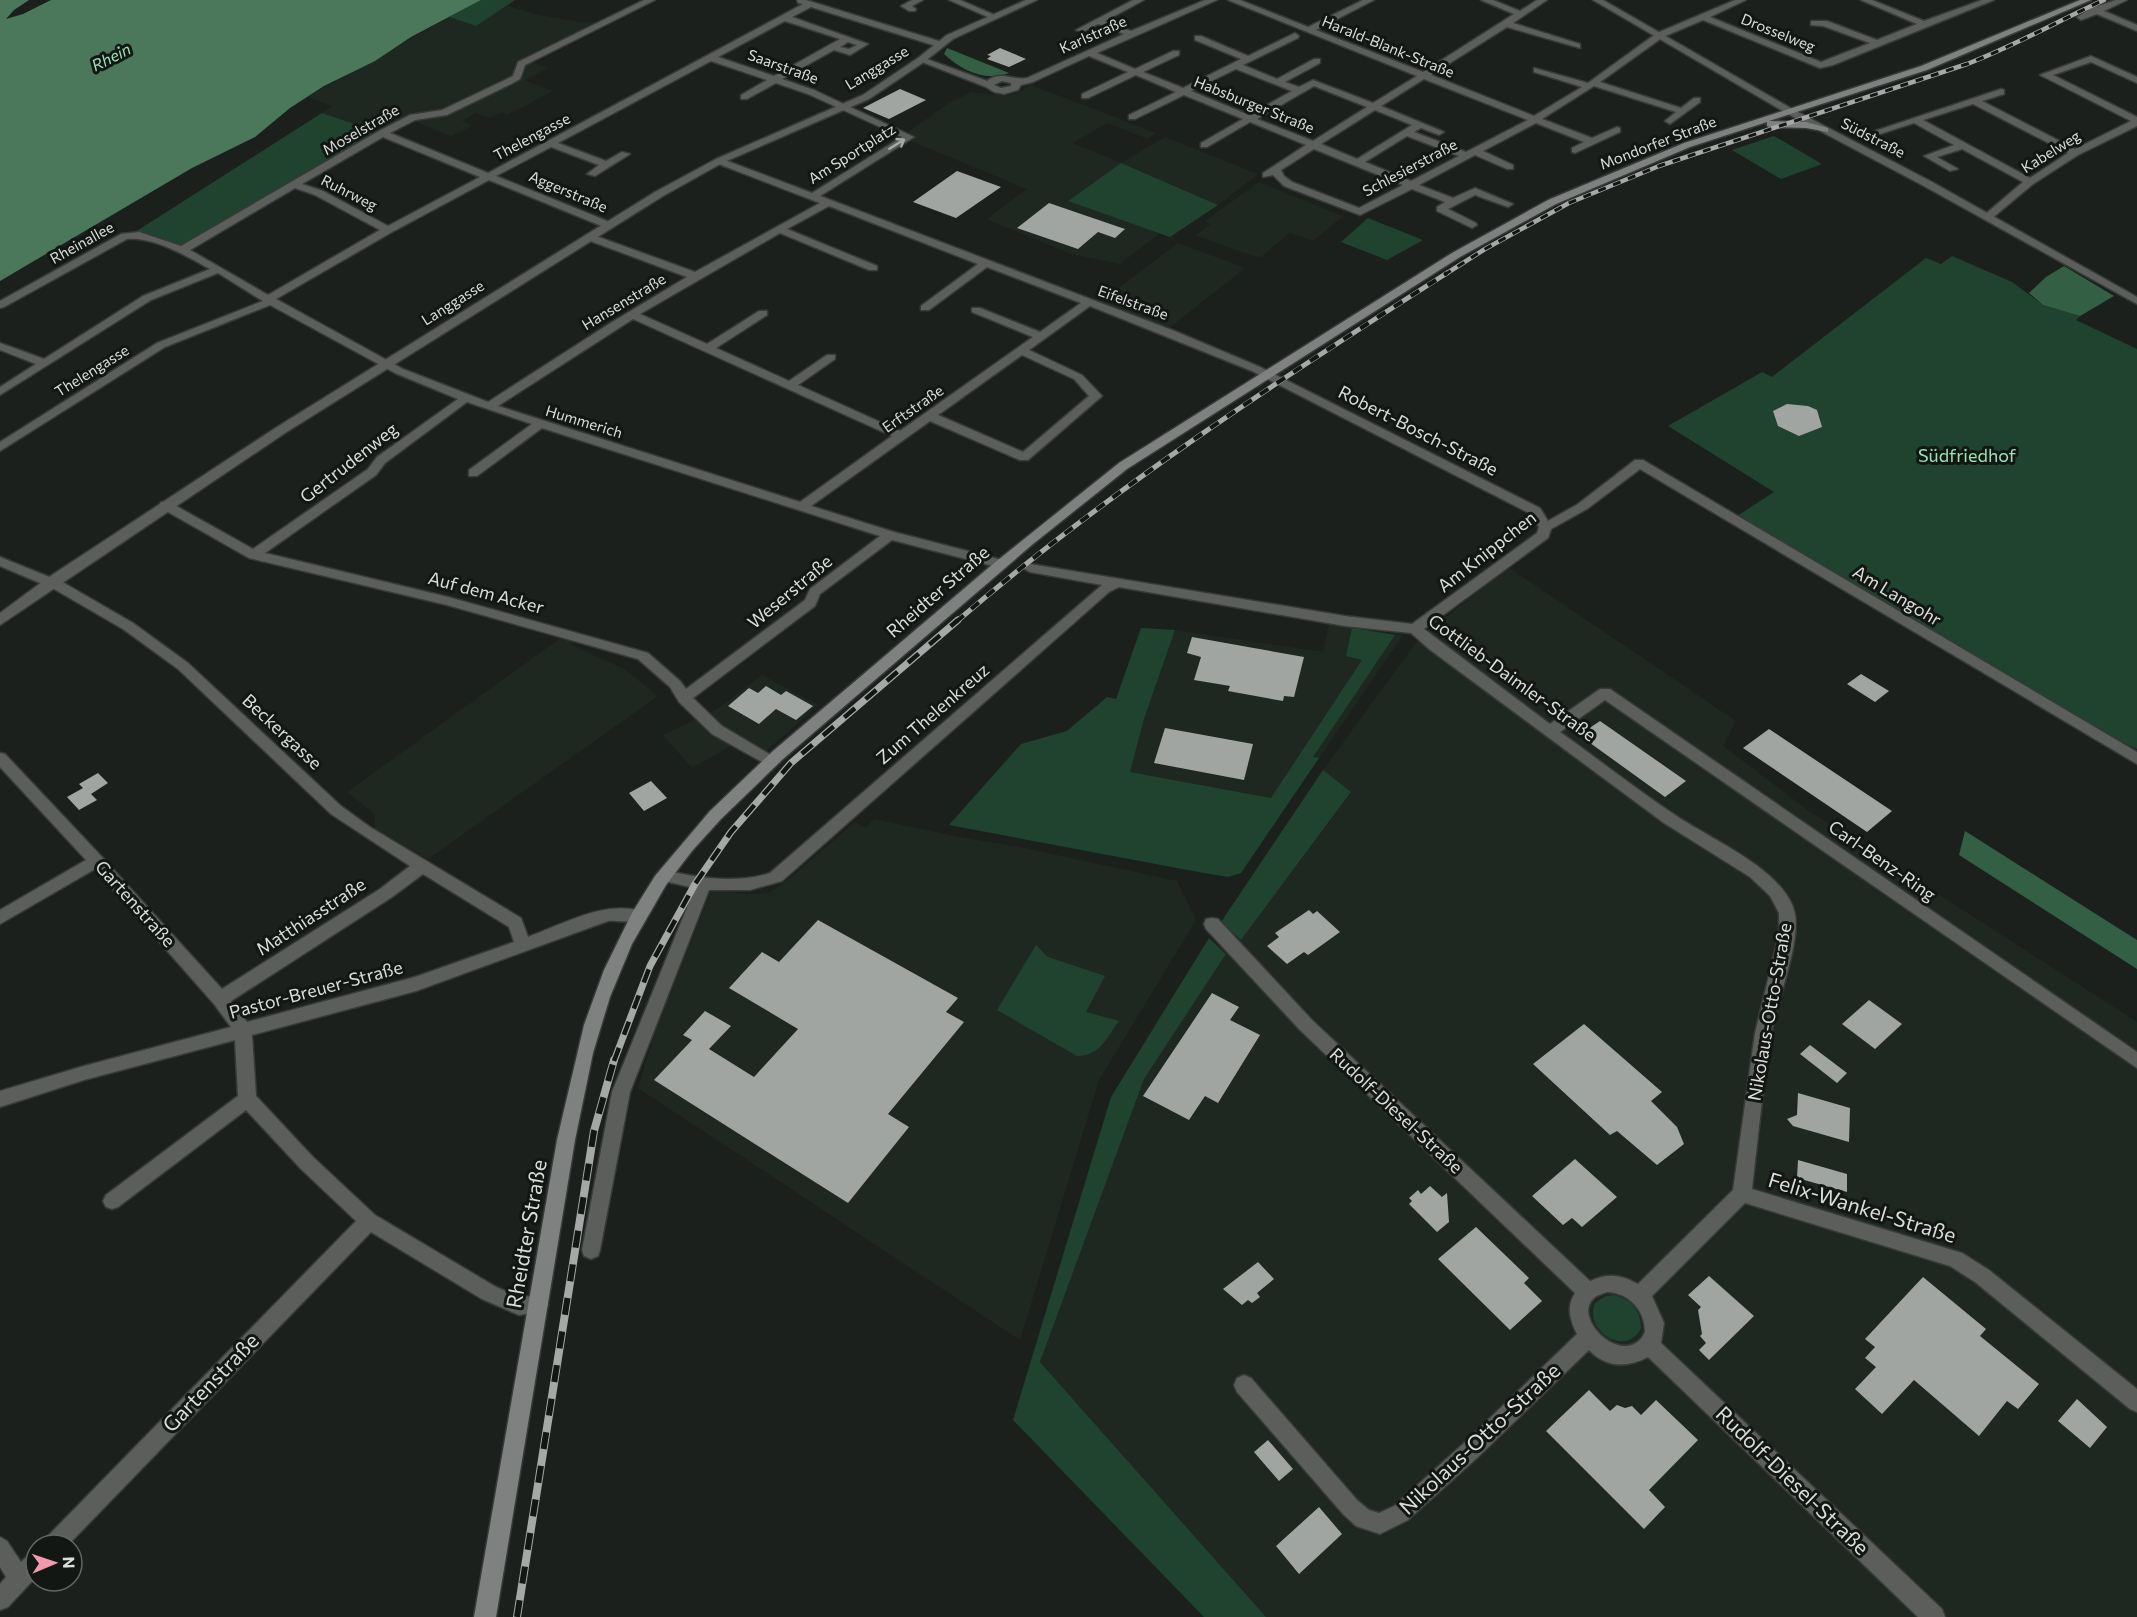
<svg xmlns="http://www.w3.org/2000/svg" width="2137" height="1617" font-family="Commissioner,sans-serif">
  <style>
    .built { fill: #1e2821 }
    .green { fill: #1f432e }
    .forest { fill: #335f44 }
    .water { fill: #4b775b }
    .building { fill: #a0a5a2 }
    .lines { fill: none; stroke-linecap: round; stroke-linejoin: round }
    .minor-casing { stroke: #373a38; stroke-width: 3 }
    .tertiary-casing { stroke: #373a38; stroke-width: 3 }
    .secondary-casing { stroke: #373a38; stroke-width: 3 }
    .minor { fill: #5c5e5c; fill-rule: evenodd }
    .tertiary { fill: #5c5e5c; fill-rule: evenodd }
    .secondary { fill: #7e817f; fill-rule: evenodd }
    .rail-far3-casing { stroke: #a5a8a6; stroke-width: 4.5 }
    .rail-far2-casing { stroke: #a5a8a6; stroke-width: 5 }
    .rail-far1-casing { stroke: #a5a8a6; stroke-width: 7 }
    .rail-casing { stroke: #a5a8a6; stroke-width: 8 }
    .rail-far3 { stroke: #131714; stroke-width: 3; stroke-dasharray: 8; stroke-linecap: butt }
    .rail-far2 { stroke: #131714; stroke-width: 4; stroke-dasharray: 10; stroke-linecap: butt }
    .rail-far1 { stroke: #131714; stroke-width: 4.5; stroke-dasharray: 14; stroke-linecap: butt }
    .rail { stroke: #131714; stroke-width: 6; stroke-dasharray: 17; stroke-linecap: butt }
    .oneway { stroke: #a8aaa8 }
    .labels { text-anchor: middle; stroke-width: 6; stroke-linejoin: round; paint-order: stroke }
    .far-street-label { font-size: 15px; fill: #dadddb; stroke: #131714 }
    .far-water-label { font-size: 16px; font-style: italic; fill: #9ce3b5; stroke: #131714 }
    .street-label { font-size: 18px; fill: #dadddb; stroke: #131714 }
    .park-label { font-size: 18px; fill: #9be2b4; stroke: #131714 }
    .near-street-label { font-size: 21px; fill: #dadddb; stroke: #131714 }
  </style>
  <rect width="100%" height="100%" fill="#1c201d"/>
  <path class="built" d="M506 5 538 15 580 22H601L531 62 548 68 524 80 553 91 507 115 502 112 490 118 476 113 462 121 472 126 451 136 412 120 384 134 322 113 332 106 308 97 449 17 476 26Z
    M1031 85 1156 133 1148 139 1107 123 1073 143 1114 160 1121 163 1165 137 1258 174 1218 205 1121 163 1069 200 1160 233 1120 264 1071 254 987 219 1027 189 901 137 949 103 972 92 1007 96 1018 93Z
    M1259 182 1343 216 1313 241 1290 232 1261 257 1253 256 1195 235 1211 224 1205 221Z
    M1178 243 1245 268 1169 328 1101 301Z
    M1508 567 1736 721 1723 746 1809 811 2137 1022V1617H1266L1040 1362 1144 1079 1226 954 1241 940 1351 793 1323 770 1418 640Z
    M1329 624 1403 635 1319 758 1271 798 1130 772 1144 719 1175 630 1323 652Z
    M565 635 562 639 573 642 572 645 624 669 658 696 428 859 375 829V814L347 792Z
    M762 675 818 705 756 760 731 746 692 768 663 735 716 710Z
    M874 819 959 837 1020 847 1177 881 1196 920 1099 1080 1020 1340 638 1088 657 1026 711 891 753 894 769 893 788 880 855 822 865 828Z"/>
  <path class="green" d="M481 0H515L476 26 449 17Z
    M322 113 384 134 179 247 135 232Z
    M1774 136 1822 164 1781 179 1732 150Z
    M1121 163 1218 205 1170 237 1068 201Z
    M1368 218 1423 240 1387 260 1341 242Z
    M1952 256 2012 282 2043 305 2080 316 2076 320 2137 349V749L2117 740 1737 516 1774 492 1668 426 1762 372 1772 377 1926 258 1941 264Z
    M1141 628 1175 630 1144 719 1130 772 1271 798 1362 660 1346 656 1352 628 1395 635 1313 757 1319 758 1241 873 1228 877 1193 871 949 825 1021 744 1067 731 1107 697 1116 699Z
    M1323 770 1351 792 1241 940 1221 922Z
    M1209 938 1226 954 1144 1079 1040 1362 1266 1617H1204L1013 1420 1111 1097Z
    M1036 945 1048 957 1105 976 1086 1012 1119 1021C1107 1037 1100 1056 1077 1056L997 1010Z
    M1614 1295C1630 1299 1641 1310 1641 1328 1627 1358 1583 1331 1595 1303L1606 1296Z"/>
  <path class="forest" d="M947 48 1009 73C985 82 963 71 944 54Z
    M2064 266 2114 296 2080 316 2043 305 2029 293 2046 277Z
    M1965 831 2137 940V969L1959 855Z"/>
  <path class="water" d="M0 0H29L14 10 6 19 23 14 51 0H481L411 37 375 61 324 86 290 108 255 137 192 168 0 281Z"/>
  <path class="building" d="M1000 48 1026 59 1009 67 987 59 991 56 987 55Z
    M900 89 926 100 889 119 863 108Z
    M957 171 1001 187 956 218 913 202Z
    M1049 203 1081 214 1125 229 1115 238 1098 232 1078 249 1017 228Z
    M1787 404 1808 406 1817 410 1822 427 1799 436 1778 426 1773 411Z
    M1192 637 1304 657 1294 697 1284 696 1283 701 1228 691 1230 686 1194 680 1201 657 1187 653Z
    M1861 674 1889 691 1875 702 1847 684Z
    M766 686 781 695 786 691 813 706 796 720 776 709 759 724 728 706 749 688 758 693Z
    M1600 721 1686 781 1665 797 1579 735Z
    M1165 728 1253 744 1244 780 1154 763Z
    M1769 729 1892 811 1867 832 1743 748Z
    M98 773 108 783 91 794 97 800 79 810 67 797 83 788 79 784Z
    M651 781 667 798 644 811 629 793Z
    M1309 910 1313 914 1317 911 1340 932 1308 955 1304 952 1287 964 1267 946 1279 937 1275 933Z
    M818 920 958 998 946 1012 964 1022 888 1114 909 1127 848 1203 654 1080 692 1040 683 1035 705 1011 731 1026 709 1049 754 1077 798 1029 729 988 762 952 779 962Z
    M1212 993 1239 1007 1230 1020 1260 1035 1218 1103 1205 1096 1189 1120 1143 1096Z
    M1869 1000 1902 1024 1875 1049 1842 1024Z
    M1584 1024 1662 1092 1651 1101 1677 1127 1684 1144 1657 1165 1617 1131 1610 1135 1533 1064Z
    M1810 1045 1847 1073 1837 1083 1800 1054Z
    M1798 1093 1850 1108 1849 1142 1793 1126 1787 1119 1797 1115Z
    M1575 1159 1617 1197 1582 1227 1572 1218 1563 1225 1532 1196Z
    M1798 1160 1847 1174V1192L1797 1178Z
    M1430 1186 1442 1197 1447 1193 1449 1222 1437 1232 1409 1204 1412 1201 1409 1198 1418 1190 1421 1194Z
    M1476 1227 1529 1278 1524 1283 1542 1301 1510 1330 1438 1259Z
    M1258 1262 1274 1279 1257 1293 1260 1297 1252 1303 1248 1300 1242 1305 1223 1289Z
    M1709 1276 1754 1316 1709 1360 1699 1350 1706 1343 1700 1336 1702 1334 1698 1310 1701 1307 1688 1295Z
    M1923 1277 1986 1329 1980 1336 2039 1384 2018 1409 2007 1401 1979 1436 1914 1380 1882 1414 1855 1389 1876 1367 1865 1358 1875 1347 1865 1339Z
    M1589 1390 1610 1411 1617 1405 1625 1408 1632 1406 1641 1415 1656 1400 1698 1440 1649 1490 1665 1507 1644 1529 1546 1431Z
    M2077 1399 2107 1427 2090 1448 2058 1421Z
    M1268 1440 1293 1469 1279 1481 1254 1452Z
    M1319 1507 1342 1534 1299 1574 1276 1546Z"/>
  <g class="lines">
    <g class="minor-casing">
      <path id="minor" d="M644 0H655L525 65 520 79 511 84 447 115 415 120 390 133 488 173 803 4 798 3 797 0H806L942 42V46H936L811 7 792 17 868 44 850 55 834 50 782 79 814 90 914 137 820 196 1177 332 1260 367 1540 508 1548 521 1578 504 1635 460H1643L2137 752V764L1640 469 1587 509 1551 529 1548 538 1424 629 1550 724 1600 689H1610L2137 1052V1068L1605 700 1560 732C1598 759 1636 789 1675 815 1710 839 1781 868 1794 910 1803 938 1776 1003 1771 1035 1763 1086 1758 1137 1752 1189L1962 1253 1989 1270 2137 1389V1412L2130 1409 1975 1282 1950 1266 1745 1203 1652 1296 1664 1323 1661 1343 1942 1609 1945 1617H1918L1648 1357C1627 1368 1606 1368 1589 1350L1477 1458 1408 1520 1380 1534 1356 1526 1343 1514 1237 1392 1234 1385 1237 1378 1244 1375 1251 1378 1357 1500 1369 1510 1379 1513 1394 1506 1463 1444 1577 1334C1570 1320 1566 1307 1575 1293L1300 1030 1206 929 1204 924 1206 919 1212 918 1218 919 1312 1020 1590 1281C1608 1273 1620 1274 1638 1284L1733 1190 1755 1033 1779 934V913L1770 896 1750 877 1664 823 1429 649 1411 633 1345 626 1119 587 1109 592 782 881 750 890H709L630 1092 600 1250 598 1256 591 1259 584 1256 582 1250 612 1092 695 888 659 880 656 876 659 872 664 870C698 878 736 884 770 873L1102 585 1030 572 1023 568 1025 565 1030 564 1345 616 1412 624 1537 533 1539 527 1531 514 1252 371 1090 306 1029 350 1082 375 1102 396 1028 460H1020L930 421 811 506 894 532 1006 561 1008 564 1001 568 892 540 820 594 815 606 693 698 722 726 776 758 778 762 776 766 771 767 712 734 679 702 670 687 638 659 447 605 249 558 161 508 159 505 161 502H169L253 549 368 469 377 457 458 399 395 373 270 305 165 347 0 451V442L157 343 263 301 218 273 151 300 0 395V387L36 364 0 350V343L44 359 143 296 210 269C186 256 155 237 127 239L4 307 0 308V301L121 234 139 232 181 246 379 131 410 115 442 110 505 80 513 76 518 62ZM785 21 840 39 774 76 718 57ZM848 42 857 45 849 49 840 47ZM711 61 767 80 741 95V99H747L776 83 808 94 902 137 812 193 722 159H716V163L820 203 695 272 593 235H585V239L687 277 609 324 488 402 403 369 276 299 392 232 489 180 604 227H612V223L496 176 551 147 599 165 587 174 595 176 630 154 622 152 606 161 558 143ZM383 137 480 177 388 226 323 191 302 184ZM295 188 315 195 380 230 268 295 190 250ZM829 206 978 264 921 306V310H929L987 267 1081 303 1040 332 980 308H972V312L1033 337 900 431 798 385 835 359V355H827L789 381 716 348 767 315V311H759L707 344 640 314 780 233 869 270H877V266L787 229ZM633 319 892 436 800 502 498 406ZM1022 355 1074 379 1089 396 1023 452 938 415ZM467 402 532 424 469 470V476H477L542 428 880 536 810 589 805 600 686 689 680 681 648 653 448 597 265 553 376 475 385 463ZM1607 1292C1629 1293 1645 1310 1645 1332 1627 1371 1570 1319 1594 1298 1597 1295 1603 1294 1607 1292Z
        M912 0H923L912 6 916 9 915 11H909L901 6Z
        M949 0H960L997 16 990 18Z
        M1133 0H1144L1105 21 1131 31 1205 0H1217L1097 53 1135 69 1173 51H1179V55L1143 72 1183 88 1241 59 1195 40V36H1201L1248 56 1295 33 1299 36 1298 38 1243 65 1277 79 1314 59H1320V63L1285 82 1299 87 1313 80 1373 103 1417 76 1228 0H1240L1308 27 1363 0H1374L1316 30 1423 72 1514 14 1481 0H1493L1520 11 1537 0H1547L1513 23 1580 44V48L1507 27 1431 75 1534 116 1582 87 1534 72V68L1588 83 1657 33 1735 0H1746L1710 17 1821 62 1870 43 1823 26 1811 25V21H1827L1877 40 1917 24 1861 0H1872L1924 21 1982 0H1994L1833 65 1820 68 1703 20 1663 37 1600 82 1681 108 1694 98H1700V102L1670 124 1665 121 1676 112 1594 86 1542 119 1592 138 1617 127 1620 128V132L1575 153 1572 152V148L1584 142 1536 123 1483 151 1513 165V169H1507L1475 155 1419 185 1453 198 1475 188 1513 204 1508 207 1475 195 1448 209 1476 223 1477 225 1472 228 1437 211V207L1445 202 1412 189 1360 215 1284 186 1273 175 1263 177V173L1306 145 1250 122 1207 147H1201V143L1243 119 1184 95 1135 119H1129V115L1176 92 1136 75 1088 98H1082V94L1128 72 1089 56 1033 82 1021 85 1018 90 1004 94 994 92 986 87 917 60 924 58 987 81C1001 70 1013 81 1027 78L1124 34 1098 24 1083 32 1076 30ZM1236 69 1292 91 1249 115 1191 91ZM1424 79 1528 120 1466 152 1414 132 1421 128 1439 135 1444 132 1381 106ZM1002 81 1011 83V86L1001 88 994 85ZM1314 86 1367 107 1313 141 1257 119ZM1375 110 1412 125 1357 159 1321 144ZM1407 136 1459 156 1411 181 1365 162ZM1314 149 1403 185 1359 208 1292 182 1284 176 1281 170Z
        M2116 0H2127L2104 11 2137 25V31L2097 14 2081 20 2077 17 2092 8Z
        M2091 56 2137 77V83L2091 62 2053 75 2137 117V126L2078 155 2033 184 1991 219 1982 217 2023 182 1962 149 1937 157 1958 169 1950 171 1924 156 1954 145 1914 123 1880 134 1875 131 2001 89 2004 90V94L1982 101 2075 149 2131 121 2040 75ZM1973 104 2068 153 2030 178 1923 120Z
        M0 557 64 583 133 623 188 663 341 806 370 827 521 918 528 937C564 924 606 899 644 912L646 916 644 920C634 924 619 920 608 921L416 991 252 1035 256 1096 313 1157 375 1215 496 1287 519 1297 538 1296 545 1299 548 1305 545 1311 519 1315 482 1299 371 1232 68 1545H42L46 1538 356 1221 301 1169 246 1110 118 1207 112 1209 106 1207 103 1201 106 1195 238 1096 235 1040 84 1080 0 1107V1091L84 1066 231 1027 214 1004 95 869 0 924V910L86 860 0 767V753L5 754 102 857 222 989 380 889 410 866 331 814 178 669 123 629 54 589 0 566ZM423 874 509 927 514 942 415 977 247 1022 231 1001 392 897Z
        M0 1537 7 1541 21 1562 29 1555 36 1551V1577L8 1607 0 1610V1584L6 1577 0 1567Z"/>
    </g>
    <g class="tertiary-casing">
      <path id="tertiary" d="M1026 0H1037L953 39 924 62 869 99 722 163 663 196 285 433 0 625V613L46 579 277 427 655 192 716 159 863 95 918 58 947 35Z
        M1593 0H1603L1794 110 1932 182 2137 297V304L1924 186 1788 114Z"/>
    </g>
    <g class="secondary-casing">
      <path id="secondary" d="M2080 0H2091L1927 70 1769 121 1806 122 1828 128V132L1806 128 1770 127 1767 126V122L1690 147 1556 204 1460 257 1127 469 1033 544 783 759 721 819 692 851 666 885 632 944 610 997 593 1053 575 1140 496 1617H474L557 1140 584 1025 604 970 632 913 655 876 710 811 773 751 993 564 1119 463 1452 253 1548 200 1684 143 1921 66Z"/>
    </g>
    <use href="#minor" class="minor"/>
    <use href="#tertiary" class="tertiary"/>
    <use href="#secondary" class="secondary"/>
    <g class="rail-far3-casing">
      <path id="rail-far3" d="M1444 275 1485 249 1569 203 1659 166 1967 64C2014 46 2058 21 2104 0"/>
    </g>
    <g class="rail-far2-casing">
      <path id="rail-far2" d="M956 622C1108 491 1277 381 1447 273"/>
    </g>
    <g class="rail-far1-casing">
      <path id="rail-far1" d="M614 1061 650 966 695 884 731 832 791 763 958 620"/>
    </g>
    <g class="rail-casing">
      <path id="rail" d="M517 1617 594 1131 614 1060"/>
    </g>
    <use href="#rail-far3" class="rail-far3"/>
    <use href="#rail-far2" class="rail-far2"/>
    <use href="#rail-far1" class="rail-far1"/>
    <use href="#rail" class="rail"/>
  </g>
  <defs><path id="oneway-shaft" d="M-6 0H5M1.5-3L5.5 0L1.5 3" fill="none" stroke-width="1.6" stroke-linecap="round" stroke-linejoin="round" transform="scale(1.5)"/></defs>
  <use class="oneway" href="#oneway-shaft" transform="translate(897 144) rotate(-32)"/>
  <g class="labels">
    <g class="far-street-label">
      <text transform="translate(1778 33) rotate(22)" y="5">Drosselweg</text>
      <text transform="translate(1093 35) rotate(-24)" y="5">Karlstraße</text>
      <text transform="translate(1388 47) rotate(22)" y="5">Harald-Blank-Straße</text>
      <text transform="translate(783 67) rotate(20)" y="5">Saarstraße</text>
      <text transform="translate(877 68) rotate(-31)" y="5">Langgasse</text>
      <text transform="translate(1254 105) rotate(22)" y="5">Habsburger Straße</text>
      <text transform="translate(361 130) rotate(-30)" y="5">Moselstraße</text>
      <text transform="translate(532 137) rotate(-28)" y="5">Thelengasse</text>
      <text transform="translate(1873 138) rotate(27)" y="5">Südstraße</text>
      <text transform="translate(1658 143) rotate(-21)" y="5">Mondorfer Straße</text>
      <text transform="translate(2051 152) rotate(-32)" y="5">Kabelweg</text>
      <text transform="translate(852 154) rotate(-32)" y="5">Am Sportplatz</text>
      <text transform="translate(1410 168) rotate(-28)" y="5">Schlesierstraße</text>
      <text transform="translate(568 192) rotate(23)" y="5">Aggerstraße</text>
      <text transform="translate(349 193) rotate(27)" y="5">Ruhrweg</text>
      <text transform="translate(82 243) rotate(-29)" y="5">Rheinallee</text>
      <text transform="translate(624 302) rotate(-31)" y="5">Hansenstraße</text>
      <text transform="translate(453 303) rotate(-32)" y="5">Langgasse</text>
      <text transform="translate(1133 303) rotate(20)" y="5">Eifelstraße</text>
      <text transform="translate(92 371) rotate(-32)" y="5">Thelengasse</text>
      <text transform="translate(913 409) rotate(-35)" y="5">Erftstraße</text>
      <text transform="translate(584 422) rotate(17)" y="5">Hummerich</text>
    </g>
    <g class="far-water-label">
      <text transform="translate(111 57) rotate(-27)" y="6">Rhein</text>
    </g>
    <g class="street-label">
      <text transform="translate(1418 431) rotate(27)" y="6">Robert-Bosch-Straße</text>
      <text transform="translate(349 463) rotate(-38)" y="6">Gertrudenweg</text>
      <text transform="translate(1487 552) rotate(-38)" y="6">Am Knippchen</text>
      <text transform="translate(790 592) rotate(-40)" y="6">Weserstraße</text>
      <text transform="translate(938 592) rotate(-41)" y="6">Rheidter Straße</text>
      <text transform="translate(486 593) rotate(15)" y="6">Auf dem Acker</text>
      <text transform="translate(1897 596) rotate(31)" y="6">Am Langohr</text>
      <text transform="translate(1512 678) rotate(36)" y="6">Gottlieb-Daimler-Straße</text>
      <text transform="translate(933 714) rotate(-41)" y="6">Zum Thelenkreuz</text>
      <text transform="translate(282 732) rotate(43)" y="6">Beckergasse</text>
      <text transform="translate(1882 861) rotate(35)" y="6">Carl-Benz-Ring</text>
      <text transform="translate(135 904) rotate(48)" y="6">Gartenstraße</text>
      <text transform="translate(311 917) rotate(-33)" y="6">Matthiasstraße</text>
      <text transform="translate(316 990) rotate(-15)" y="6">Pastor-Breuer-Straße</text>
      <text transform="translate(1770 1012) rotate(-80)" y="6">Nikolaus-Otto-Straße</text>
      <text transform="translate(1396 1111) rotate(43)" y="6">Rudolf-Diesel-Straße</text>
    </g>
    <g class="park-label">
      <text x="1967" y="462">Südfriedhof</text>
    </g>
    <g class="near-street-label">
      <text transform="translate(1862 1208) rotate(17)" y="7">Felix-Wankel-Straße</text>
      <text transform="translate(527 1234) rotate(-80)" y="7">Rheidter Straße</text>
      <text transform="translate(211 1383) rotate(-46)" y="7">Gartenstraße</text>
      <text transform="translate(1480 1439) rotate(-43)" y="7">Nikolaus-Otto-Straße</text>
      <text transform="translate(1792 1481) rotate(44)" y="7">Rudolf-Diesel-Straße</text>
    </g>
  </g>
  <g transform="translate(54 1563) rotate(88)"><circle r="28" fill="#131714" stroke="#636664" stroke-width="1.5"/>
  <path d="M0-4.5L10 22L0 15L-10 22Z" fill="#f29aad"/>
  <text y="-9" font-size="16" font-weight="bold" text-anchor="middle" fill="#dadddb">N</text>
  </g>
</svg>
